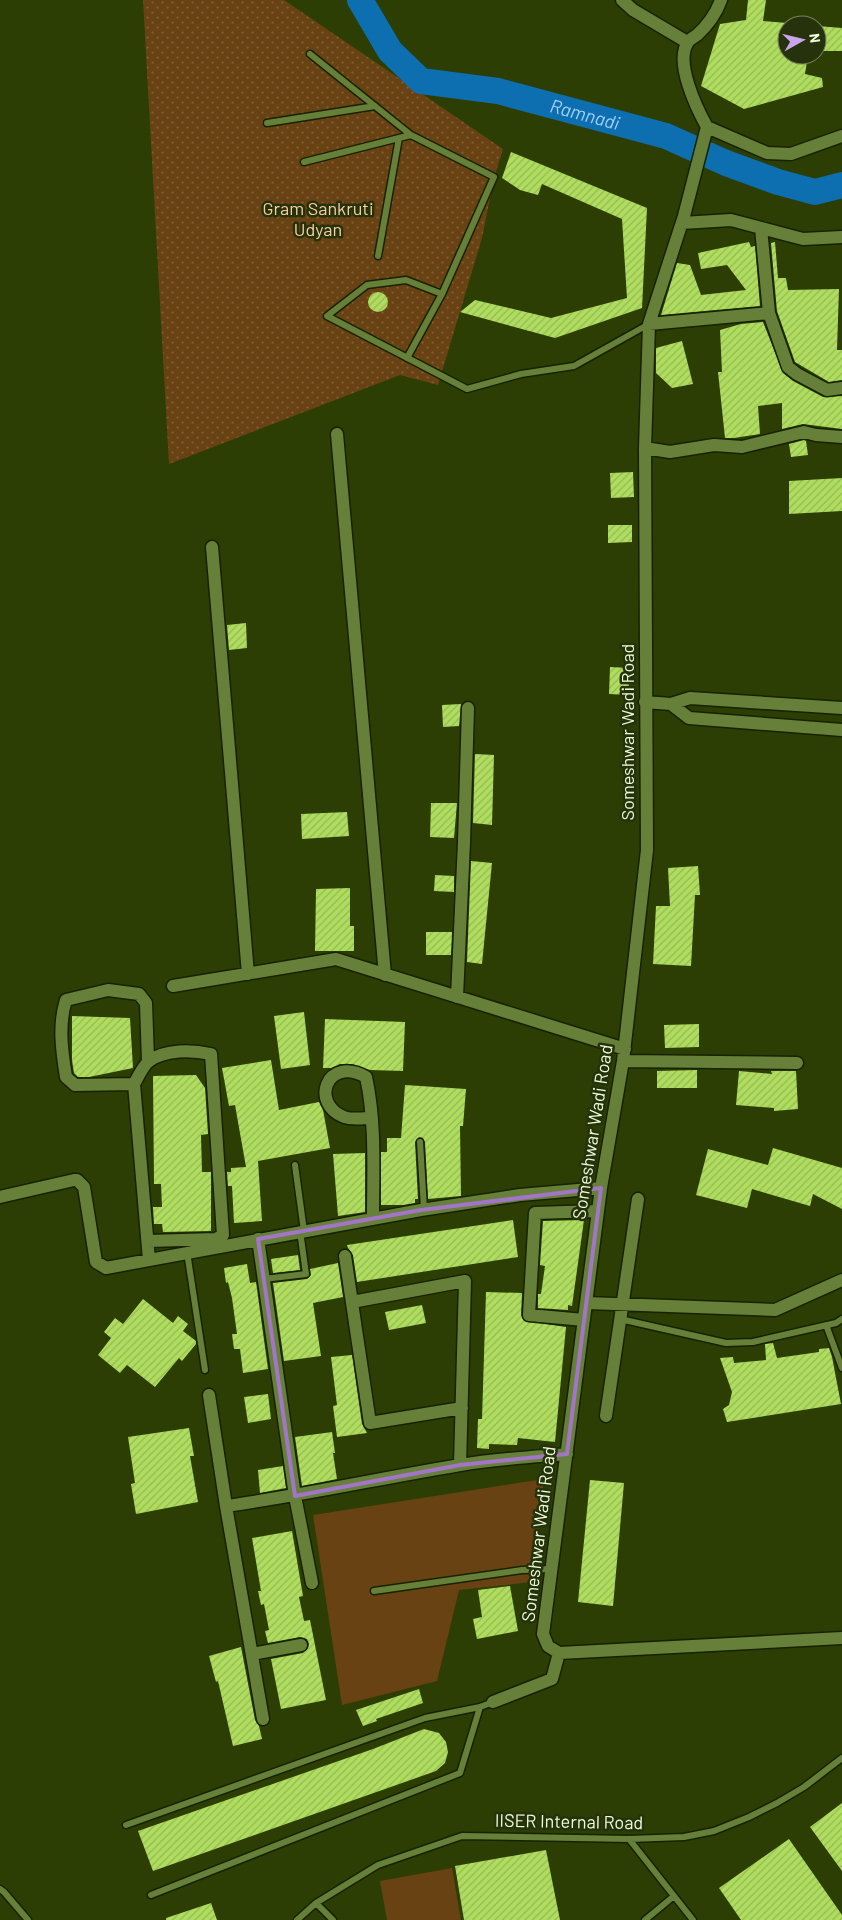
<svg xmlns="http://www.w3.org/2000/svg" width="842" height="1920" font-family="Barlow,sans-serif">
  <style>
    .grass { fill: url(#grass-dots) }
    .garden { fill: #694213 }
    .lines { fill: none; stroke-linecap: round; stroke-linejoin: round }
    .river { stroke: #0d6eb0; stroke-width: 26 }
    .building { fill: url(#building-hatch) }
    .service-casing { stroke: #172300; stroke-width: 9 }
    .minor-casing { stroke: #172300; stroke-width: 15 }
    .service { stroke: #668039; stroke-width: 6 }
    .minor { stroke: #668039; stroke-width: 12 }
    .marked { fill: none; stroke: #a375c7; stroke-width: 4; stroke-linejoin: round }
    .labels { text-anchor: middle; stroke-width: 5; stroke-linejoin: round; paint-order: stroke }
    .park-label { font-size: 18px; fill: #facda0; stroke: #25320c }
    .street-label { font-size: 18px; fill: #ecfcd7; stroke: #25320c }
    .water-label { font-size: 19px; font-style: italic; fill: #a1d0fb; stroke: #25320c }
  </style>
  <defs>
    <pattern id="grass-dots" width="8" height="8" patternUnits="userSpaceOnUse" patternTransform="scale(1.25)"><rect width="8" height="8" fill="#694213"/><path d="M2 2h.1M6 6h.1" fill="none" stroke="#7f5e35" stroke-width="1.8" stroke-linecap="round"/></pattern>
    <pattern id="building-hatch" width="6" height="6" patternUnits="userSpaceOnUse" patternTransform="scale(1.25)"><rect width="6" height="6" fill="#afdd5e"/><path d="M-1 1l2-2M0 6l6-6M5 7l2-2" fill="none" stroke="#95b956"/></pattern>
  </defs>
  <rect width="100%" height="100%" fill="#2c3e04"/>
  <path class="grass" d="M143 0H284L503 149 494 178 482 238 438 385 400 375 169 464Z"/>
  <path class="garden" d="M544 1479 532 1582 459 1590 437 1681 342 1705 313 1515Z
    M452 1868 461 1920H387L380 1881Z"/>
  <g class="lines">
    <path class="river" id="s1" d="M360 0 390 51 421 81 498 91 666 136 726 163 778 182 815 192 842 185"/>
  </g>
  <path class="building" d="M748 0H766L763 21 787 23V55H808L805 74 822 78 823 87 744 109 701 86 720 24 746 20Z
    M817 26 842 28V51H817Z
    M511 152 647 208 642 308 555 338 460 312 475 300 551 318 627 298 622 219 542 184 538 195 520 190 502 178Z
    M749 242 751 247 755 246 760 306 661 315 677 263 690 265 701 295 746 290 727 265 701 269 698 253Z
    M775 242 778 278H786L788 290 839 289 837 350H842V380L829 382 795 362 777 311 771 243Z
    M368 302a10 10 0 1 1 20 0a10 10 0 1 1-20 0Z
    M763 322 783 373 793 381 823 397 842 396V429L803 424 782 429V403L758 406 760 434 734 438H725L718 372H722L720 330 741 324Z
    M682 341 693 384 672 388 656 373V348Z
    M804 440 806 441 808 455 791 457 789 444Z
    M633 472 634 497 611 498 610 473Z
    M842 478V511L789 514V481Z
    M608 525H632V542L608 543Z
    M246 623 247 648 229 650 227 625Z
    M610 667 630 668 628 695 609 694Z
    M461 704 459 726 443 727 442 705Z
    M475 754 494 755 492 825 473 823Z
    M431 803H457L454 838 430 837Z
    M347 812 349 836 302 839 301 814Z
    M471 861 492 863 482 964 467 962Z
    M698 866 700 895H695L691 966 653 964 656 906H670L668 868Z
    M435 875 454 876V892L434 891Z
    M350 888V926H354V951H315L316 889Z
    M426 932H452L451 955H426Z
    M304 1012 310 1065 281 1069 274 1016Z
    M72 1016 130 1018 133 1068 89 1077H78L74 1073 72 1060Z
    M325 1019 405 1022 403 1071 370 1070 352 1064H340L331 1068H323Z
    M699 1024V1047L665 1048 664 1025Z
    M271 1060 279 1110 319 1102 323 1110 330 1148 258 1161 262 1221 234 1223 232 1186H228L227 1172H231V1168L246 1167 235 1105 229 1106 222 1068Z
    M697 1070V1088H657V1071Z
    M739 1071 772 1074 771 1071H796L798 1109 774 1111V1108L736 1105Z
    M196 1075 205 1088 208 1134 201 1135 202 1172H211V1231L163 1232 162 1224H154L153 1207H162L161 1184H154L153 1076Z
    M405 1085 466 1089 463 1126H460L461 1196 428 1199 425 1142 423 1138 419 1137 415 1142 418 1199H415V1203L403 1205H381V1152H387V1138H401Z
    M773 1148 842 1168V1209L813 1194 810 1206 752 1189 747 1208 696 1195 708 1149 768 1165Z
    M365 1153V1212L338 1216 333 1154Z
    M513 1220 518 1257 357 1282 353 1255 348 1248 347 1245Z
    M584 1220 572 1306 568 1305V1310L538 1308V1294H541L545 1266 540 1265 543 1221Z
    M298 1255 300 1270 273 1273 271 1259Z
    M338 1263 343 1297 313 1303 321 1356 284 1361 273 1283 307 1279 311 1275 310 1269Z
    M247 1264 250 1283 256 1282 268 1369 243 1373 240 1349H234L232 1334H237L232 1298 228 1282 226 1283 224 1268Z
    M486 1292 522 1293 521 1315 524 1321 566 1327 555 1442 518 1438 517 1445 489 1444V1449L477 1448 478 1419H482Z
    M143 1299 173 1323 178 1316 188 1324 183 1331 196 1341V1344L182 1361 179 1358 155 1387 127 1365 120 1373 98 1355 111 1338 104 1332 115 1318 123 1324Z
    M422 1305 426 1323 389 1330 385 1312Z
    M773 1343 777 1358 819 1352V1349L829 1348 832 1357 841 1404 727 1422 723 1409 729 1405 732 1392 720 1358 733 1357 734 1363 766 1360 765 1344Z
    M352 1355 362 1424 367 1433 337 1437 333 1406 337 1405 331 1357Z
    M268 1394 271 1419 248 1423 244 1397Z
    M189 1428 194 1456H190L198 1502 136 1514 131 1484 135 1483 128 1437Z
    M332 1432 335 1453H333L337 1479 302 1486 295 1437Z
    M283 1466 286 1488 260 1493 258 1470Z
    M590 1480 624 1483 613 1606 578 1602Z
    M292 1531 303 1596 299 1597 304 1621 310 1620 326 1700 281 1709 271 1659 303 1653 308 1648 309 1644 307 1639 300 1637 268 1643 265 1631 269 1630 264 1604 261 1605 258 1591H261L252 1538Z
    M510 1586 518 1631 477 1639 473 1619 482 1617 478 1590Z
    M241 1647 255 1720 259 1726 262 1739 233 1746 218 1681 216 1682 209 1656Z
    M419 1689 423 1703 376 1719 377 1721 363 1726 356 1710Z
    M424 1729 439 1733 446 1742 448 1752 445 1763 436 1771 153 1871 138 1831 373 1749Z
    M842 1803V1871L810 1827Z
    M789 1839 842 1915V1920H741L719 1888Z
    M546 1850 560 1920H464L455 1866Z
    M211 1903 217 1920H166V1918Z"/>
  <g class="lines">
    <g class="service-casing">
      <path id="service" d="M310 54 411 135 494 177 442 294
        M267 123 375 106
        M304 162 411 135
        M378 256 399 138
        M407 358 442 294 406 280 367 285 327 316 467 389 521 374 574 366 649 324
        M420 1142 424 1209
        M295 1165 304 1231
        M187 1252 205 1370
        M264 1279 306 1274 300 1231
        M620 1319 726 1343 753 1342 836 1323 842 1319
        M826 1325 842 1368
        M374 1591 522 1570 552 1569
        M126 1825 425 1718 480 1707 493 1702
        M629 1839 693 1920
        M0 1889 4 1892 28 1920
        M151 1895 460 1773 480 1707
        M316 1903 333 1920
        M297 1920 316 1903 378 1865 462 1836 629 1839 684 1837 714 1831 749 1817 777 1803 804 1787 842 1758
        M645 1920 674 1896"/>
    </g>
    <g class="minor-casing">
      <path id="minor" d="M622 0 633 10 687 42
        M707 127 684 216 649 324 645 448 647 850 623 1061 601 1188 543 1634 548 1646 559 1653 842 1638
        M707 127C697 109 674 62 688 42 690 39 694 37 697 35 708 25 716 14 721 0
        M707 127 767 153 791 154 842 136
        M682 223 731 220 803 239 842 237
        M761 228 769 313 788 367 797 374 827 390 842 388
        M649 324 769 313
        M337 434 385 975
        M645 448 670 452 714 445 742 447 804 432 816 435 842 437
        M212 547 248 974
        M645 702 671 704 690 698 842 708
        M671 704 689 718 842 730
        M173 986 336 959 625 1049
        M457 997 464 842 468 708
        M623 1061 797 1063
        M134 1084 75 1085 66 1077C62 1052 58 1025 66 1000L108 990 139 994 146 1003 148 1061
        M372 1118C364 1118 352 1120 344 1117 310 1104 326 1055 366 1077 376 1123 373 1171 373 1218
        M0 1197 74 1180H77L84 1187 96 1262 106 1268 421 1210 520 1195 601 1188
        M258 1239 295 1496 312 1583
        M148 1241 216 1239 223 1235 211 1054C192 1050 166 1049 149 1061 143 1066 138 1077 134 1084L149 1260
        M345 1256 370 1423 462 1408
        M352 1302 465 1281 460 1465
        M587 1303 775 1310 842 1280
        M584 1320 529 1315 535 1213 598 1211
        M209 1395 226 1506 263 1719
        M606 1416 638 1199
        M226 1506C305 1495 382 1478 460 1465 496 1459 531 1457 567 1454
        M252 1654 301 1645
        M493 1702 552 1679 559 1653"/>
    </g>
    <use href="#service" class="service"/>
    <use href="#minor" class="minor"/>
  </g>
  <path class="marked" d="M601 1188 567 1454 460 1465 295 1496 258 1239 421 1210Z"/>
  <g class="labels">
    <g class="park-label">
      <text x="318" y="215">Gram Sankruti<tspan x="318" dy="21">Udyan</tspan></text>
    </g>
    <g class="street-label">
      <text transform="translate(628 732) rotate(-90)" y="6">Someshwar Wadi Road</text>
      <text transform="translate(593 1132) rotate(-81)" y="6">Someshwar Wadi Road</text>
      <text transform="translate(539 1534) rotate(-83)" y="6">Someshwar Wadi Road</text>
      <text transform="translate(569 1822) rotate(1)" y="6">IISER Internal Road</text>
    </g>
    <g class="water-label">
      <text dy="7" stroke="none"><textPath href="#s1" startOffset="270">Ramnadi</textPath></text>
    </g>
  </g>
  <g transform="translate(802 40) rotate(82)"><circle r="24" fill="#25320c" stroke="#75835d"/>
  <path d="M0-4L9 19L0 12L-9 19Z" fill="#c9a5ee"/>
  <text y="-8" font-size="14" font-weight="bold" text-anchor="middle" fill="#ecfcd7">N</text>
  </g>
</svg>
